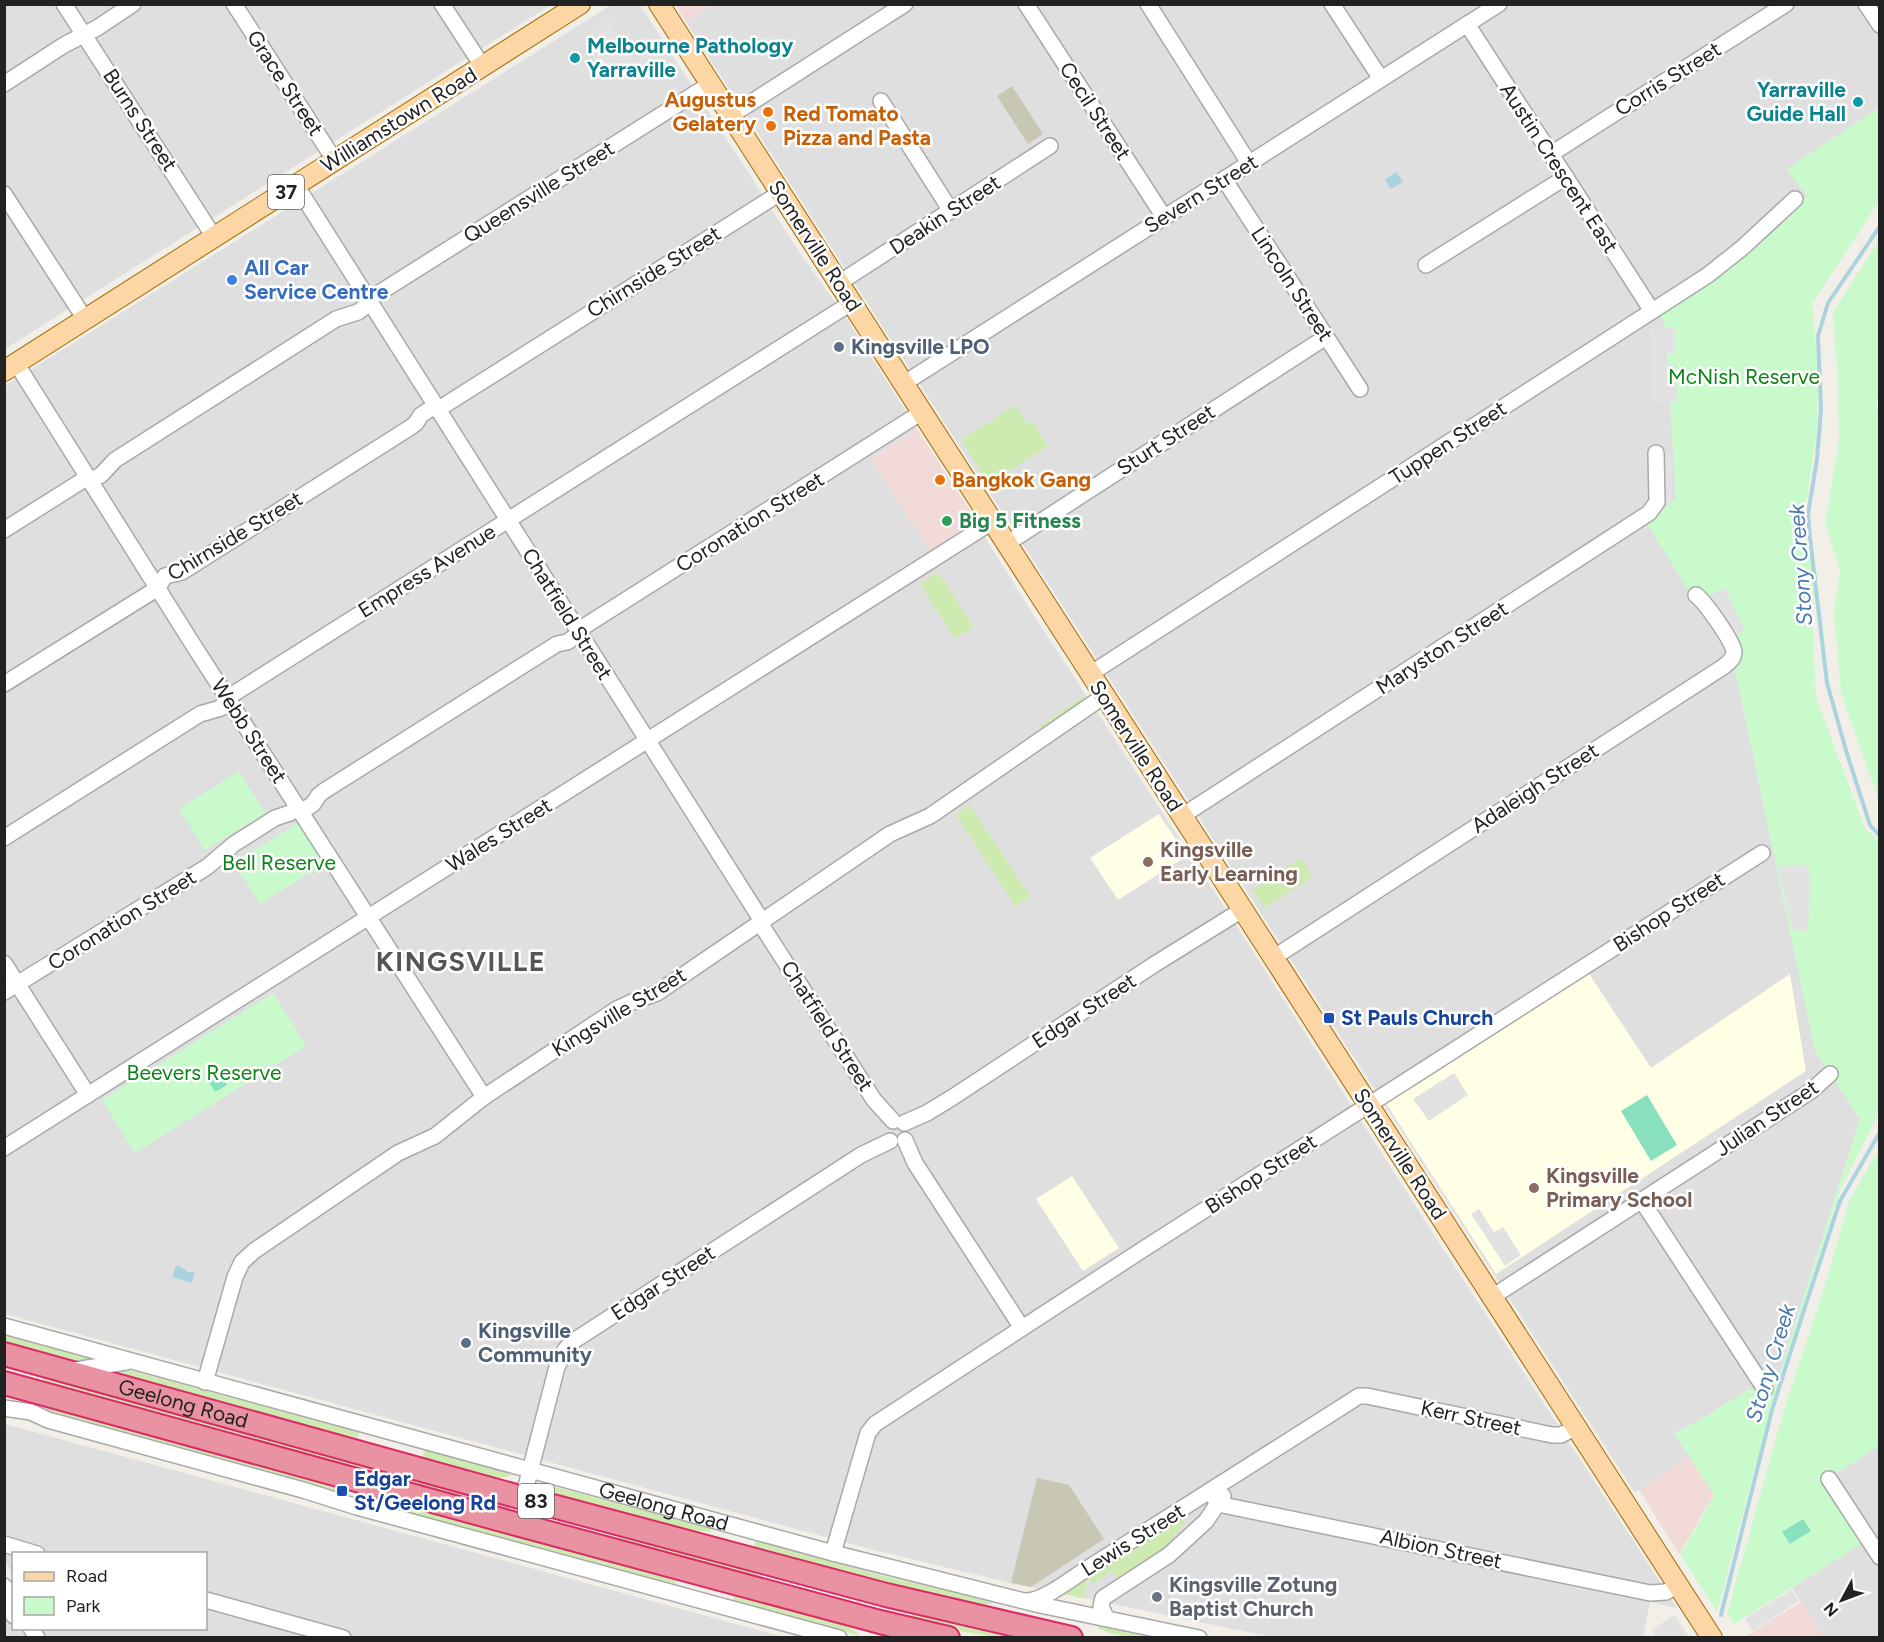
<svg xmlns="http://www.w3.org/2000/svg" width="1884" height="1642" font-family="Figtree,sans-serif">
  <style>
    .residential { fill: #e0dfdf }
    .commercial { fill: #f2dad9 }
    .education { fill: #ffffe5 }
    .construction { fill: #c7c7b4 }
    .grass { fill: #cdebb0 }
    .park { fill: #c8facc }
    .pitch { fill: #88e0be }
    .parking { fill: #e2e2e2 }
    .water { fill: #aad3df }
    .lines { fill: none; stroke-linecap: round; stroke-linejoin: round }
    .stream { stroke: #aad3df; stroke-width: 4 }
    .minor-casing { stroke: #a9a9a9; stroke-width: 18 }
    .major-casing { stroke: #a06b00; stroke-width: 22 }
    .highway-casing { stroke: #dc2a67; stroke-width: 26 }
    .minor { stroke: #fff; stroke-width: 15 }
    .major { stroke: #fcd6a4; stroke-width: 20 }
    .highway { stroke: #e892a2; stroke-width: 22 }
    .culture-dot { fill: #0f9aa8; stroke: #fff; stroke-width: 2 }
    .food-dot { fill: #e8710a; stroke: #fff; stroke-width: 2 }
    .shop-dot { fill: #3f7fe0; stroke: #fff; stroke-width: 2 }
    .service-dot { fill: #5c6f8a; stroke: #fff; stroke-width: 2 }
    .leisure-dot { fill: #2e9e5b; stroke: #fff; stroke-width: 2 }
    .education-dot { fill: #8d6e63; stroke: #fff; stroke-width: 2 }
    .transit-dot { fill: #1a4fb4; stroke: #fff; stroke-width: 2 }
    .worship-dot { fill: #6b7280; stroke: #fff; stroke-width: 2 }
    .labels { text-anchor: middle; stroke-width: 5; stroke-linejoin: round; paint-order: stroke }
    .shield { fill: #fff; stroke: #646464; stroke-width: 1.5 }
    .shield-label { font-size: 20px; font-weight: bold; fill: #222 }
    .culture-label { font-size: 21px; font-weight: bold; fill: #0d838f; stroke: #fff; text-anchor: start }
    .street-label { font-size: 21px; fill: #222; stroke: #fff }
    .food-label { font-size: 21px; font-weight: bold; fill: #c56008; stroke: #fff; text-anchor: start }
    .shop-label { font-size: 21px; font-weight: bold; fill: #366cbe; stroke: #fff; text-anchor: start }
    .service-label { font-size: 21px; font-weight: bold; fill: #4e5e75; stroke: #fff; text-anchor: start }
    .park-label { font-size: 21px; fill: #0c8416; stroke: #fff }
    .leisure-label { font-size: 21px; font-weight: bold; fill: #27864d; stroke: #fff; text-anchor: start }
    .education-label { font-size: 21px; font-weight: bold; fill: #785e54; stroke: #fff; text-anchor: start }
    .transit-label { font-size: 21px; font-weight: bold; fill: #164399; stroke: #fff; text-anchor: start }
    .worship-label { font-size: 21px; font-weight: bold; fill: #5b616d; stroke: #fff; text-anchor: start }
    .water-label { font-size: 22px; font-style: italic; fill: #4a7aab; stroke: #fff }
    .district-label { font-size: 27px; font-weight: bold; letter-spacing: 1.5px; fill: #555; stroke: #fff }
  </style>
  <rect width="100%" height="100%" fill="#f2efe9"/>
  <path class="residential" d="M713 4 1879 5V108L1788 169 1807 196 1723 271 1666 331 1676 500 1734 664 1815 1050 1860 1119 1776 1384 1746 1391 1695 1423 1674 1433 1690 1457 1635 1493 686 22Z
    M5 5H551L5 349Z
    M611 5H640L798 250 849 322 917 429 871 459 976 523 1031 611 1236 925 1436 1238 1677 1608 1650 1602 1643 1637H1272L1011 1583 870 1549 5 1314V386Z
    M5 1424 783 1637H5L4 1597 13 1592 14 1628H206V1554H14L13 1575 5 1560Z
    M1879 1446V1637H1824L1792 1588 1860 1544 1822 1482Z"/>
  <path class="commercial" d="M675 5H713L686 22Z
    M917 429 978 523 931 552 871 459Z
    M1690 1457 1714 1495 1679 1554 1639 1490Z
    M1801 1602 1824 1637H1745Z"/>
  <path class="education" d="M1159 814 1187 856 1118 900 1090 858Z
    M1586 969 1651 1068 1790 974 1806 1071 1496 1274 1385 1102Z
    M1072 1176 1119 1248 1083 1271 1036 1199Z"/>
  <path class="construction" d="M1012 86 1043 134 1028 144 997 96Z
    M1037 1478 1069 1485 1104 1539 1031 1587 1011 1583Z"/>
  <path class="grass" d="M1015 405 1027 424 1032 421 1048 446 989 484 961 440Z
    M938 572 972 624 971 629 955 639 920 584Z
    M1084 696 1085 701 1044 730 1040 728V726Z
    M970 805 1030 896 1015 906 956 815Z
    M1301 858 1313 877 1264 908 1252 890Z
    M4 1335 96 1360 76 1363 5 1344Z
    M123 1369 137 1372 359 1432 358 1438 332 1433 110 1371Z
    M45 1377 503 1504 477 1502 45 1383 43 1380Z
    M57 1408 339 1485 336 1494 42 1412 41 1409Z
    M425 1450 505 1472 511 1476 497 1478 422 1458Z
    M544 1484 711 1528V1532L683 1530 564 1497 544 1486Z
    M398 1504 411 1505 677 1579 675 1586 413 1514 397 1511Z
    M1192 1510 1178 1532 1164 1549 1118 1580 1112 1571 1092 1584 1087 1577Z
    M620 1534 727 1562 760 1574 758 1579 643 1548 619 1538Z
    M756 1540 876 1574 998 1602 985 1605H969L879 1583 753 1548Z
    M1084 1579 1089 1586 1084 1589 1086 1594 1080 1598 1061 1593Z
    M734 1596H746C770 1603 847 1619 860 1635L852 1634 733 1601Z
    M902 1615 930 1616 1013 1634V1637C976 1637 938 1626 902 1617Z
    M1099 1625 1141 1632 1140 1637C1125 1637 1113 1635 1099 1629L1098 1626Z"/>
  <path class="park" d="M1879 108V201L1812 304 1819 381 1816 439 1802 526 1818 576 1812 612 1816 697 1865 829 1879 841V1112L1840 1191 1771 1407 1717 1612 1680 1554 1699 1523 1714 1495 1674 1433 1695 1423 1746 1391 1776 1384 1860 1119 1815 1050 1734 664 1646 522 1676 499 1666 331 1660 311 1723 271 1807 196 1787 169Z
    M1879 240 1880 387 1876 408 1880 411 1879 801 1841 693 1834 612 1840 570 1825 523 1839 441 1838 383 1833 312Z
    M239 771 265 813 205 850 179 809Z
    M298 823 324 864 260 904 234 863Z
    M273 993 306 1046 135 1153 102 1100Z
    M1879 1149V1446L1822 1482 1861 1544 1734 1624 1727 1614 1785 1406 1821 1298 1850 1199Z"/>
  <path class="pitch" d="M218 1071 227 1085 215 1092 206 1078Z
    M1647 1095 1677 1145 1651 1161 1621 1111Z
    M1803 1519 1811 1531 1790 1544 1782 1532Z"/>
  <path class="parking" d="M612 14 615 18 608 23 633 62 657 48 664 59 623 84 611 66 602 71 588 48 596 43 588 29Z
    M1675 328V354L1664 353V365H1676L1677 402 1653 403 1650 329Z
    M1648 457 1672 458V503H1648Z
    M1725 588 1745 630 1732 638 1707 596Z
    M1778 865H1808L1811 889 1807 931 1792 930Z
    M1454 1073 1468 1095 1429 1121 1413 1099Z
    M1479 1209 1494 1232 1503 1227 1521 1255 1505 1266 1471 1214Z
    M1791 1590 1799 1601 1753 1631 1745 1619Z
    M1674 1615 1689 1637H1656L1652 1630Z"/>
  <path class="water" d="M1396 172 1403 182 1391 189 1385 180Z
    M178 1265 188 1272H195L192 1283 172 1277 175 1268Z"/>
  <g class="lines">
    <path class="stream" d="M1880 226 1828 303 1818 336 1821 409 1817 459 1808 514 1810 538 1827 683 1847 754 1870 825 1880 836
      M1721 1615 1772 1410 1806 1304 1840 1201 1880 1132"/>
    <g class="minor-casing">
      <g id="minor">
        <path d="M64 4 214 237"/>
        <path d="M234 4 335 161"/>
        <path d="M442 4 483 67"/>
        <path d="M1026 4 1164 217"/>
        <path d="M1148 4 1249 163"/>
        <path d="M1332 4 1381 79"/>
        <path d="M1866 4 1880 25"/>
        <path d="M1467 24 1652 311"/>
        <path d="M4 84 64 45 97 28 133 4"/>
        <path d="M881 101 951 211"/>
        <path d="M730 116 905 4"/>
        <path d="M1551 154 1786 4"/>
        <path d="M1224 179 1360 389"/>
        <path d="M296 185 762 921"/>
        <path d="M4 194 85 319"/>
        <path d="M1426 265 1566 177"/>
        <path d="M839 283 1050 146"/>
        <path d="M368 300 710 84"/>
        <path d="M16 363 192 643 484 1097"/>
        <path d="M903 384 1499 4"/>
        <path d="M437 410 780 193"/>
        <path d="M91 480 101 475 115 460 336 319 358 312 370 303"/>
        <path d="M4 530 88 477"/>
        <path d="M1006 544 1326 337"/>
        <path d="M577 631 922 412"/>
        <path d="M1090 674 1708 275 1742 248 1795 199"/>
        <path d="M4 684 158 588 165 576 182 572 411 427 416 423 421 415 435 406"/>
        <path d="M301 812 313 804 319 795 324 791 557 644 567 642 579 634"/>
        <path d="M1182 816 1649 513 1657 502 1656 453"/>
        <path d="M4 838 200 714 221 708 227 698 851 303"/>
        <path d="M760 923 874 1100 893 1121"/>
        <path d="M1273 958 1723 667C1728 663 1734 659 1734 652 1733 641 1705 602 1696 595"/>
        <path d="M4 963 88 1095"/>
        <path d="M4 992 207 867 234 844 275 818 290 813 298 807"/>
        <path d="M904 1123 927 1113 953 1097 1155 964 1242 910"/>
        <path d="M905 1140 915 1163 1022 1328"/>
        <path d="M4 1148 992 522"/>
        <path d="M1642 1201 1765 1389"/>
        <path d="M1492 1297 1811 1091 1830 1074"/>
        <path id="s1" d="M4 1326 833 1553 1040 1605 1199 1638"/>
        <path d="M75 1370 126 1362"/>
        <path d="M205 1382 235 1277 242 1262 254 1251 398 1153 435 1136 484 1097 617 1009 632 1002 657 993 890 834 930 816 1104 696"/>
        <path d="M4 1408 31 1412 48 1420 303 1490 357 1507 839 1638"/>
        <path d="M1829 1479 1880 1557"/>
        <path d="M1210 1491 1218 1504 1650 1593 1666 1592 1678 1585"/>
        <path d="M523 1498 557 1367 565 1350 572 1342 861 1155 890 1141"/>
        <path d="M4 1544 37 1554"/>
        <path d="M833 1553 868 1433 875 1424 1142 1250 1762 853"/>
        <path d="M4 1586 14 1600"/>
        <path d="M206 1600 343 1638"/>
        <path d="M1027 1601C1044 1600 1068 1581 1082 1572L1359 1396H1367L1552 1435H1561L1576 1427"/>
        <path d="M4 1602 14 1616"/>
        <path d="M1106 1618 1101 1606 1103 1598 1169 1555 1206 1521 1223 1496"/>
        <path d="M31 1628 37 1638"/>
      </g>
    </g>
    <g class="major-casing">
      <path id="major" d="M659 4 1712 1638
        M4 371 580 4"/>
    </g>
    <g class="highway-casing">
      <g id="highway">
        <path id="s2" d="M4 1354 523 1498 886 1595 1071 1638"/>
        <path d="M4 1383 516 1524 880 1622 948 1638"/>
      </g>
    </g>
    <use href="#minor" class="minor"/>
    <use href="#major" class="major"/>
    <use href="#highway" class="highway"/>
  </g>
  <g class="culture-dot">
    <circle cx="575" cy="58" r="6"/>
    <circle cx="1858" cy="102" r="6"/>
  </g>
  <g class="food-dot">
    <circle cx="768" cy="112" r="6"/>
    <circle cx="771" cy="126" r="6"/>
    <circle cx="940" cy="480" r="6"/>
  </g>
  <circle class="shop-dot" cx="232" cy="280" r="6"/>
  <g class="service-dot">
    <circle cx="839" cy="347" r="6"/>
    <circle cx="466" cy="1343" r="6"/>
  </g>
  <circle class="leisure-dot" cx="947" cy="521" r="6"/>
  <g class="education-dot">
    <circle cx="1148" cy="862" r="6"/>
    <circle cx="1534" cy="1188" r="6"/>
  </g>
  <g class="transit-dot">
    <rect x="1323" y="1012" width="12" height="12" rx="3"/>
    <rect x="336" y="1485" width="12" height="12" rx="3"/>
  </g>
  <circle class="worship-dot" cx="1157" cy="1597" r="6"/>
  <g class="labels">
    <g class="shield">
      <rect x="268" y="175" width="36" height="34" rx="4.5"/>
      <rect x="518" y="1484" width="36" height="34" rx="4.5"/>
    </g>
    <g class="shield-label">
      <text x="286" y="199">37</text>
      <text x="536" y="1508">83</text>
    </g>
    <g class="culture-label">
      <text x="587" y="53">Melbourne Pathology<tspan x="587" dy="24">Yarraville</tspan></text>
      <text x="1846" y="97" text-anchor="end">Yarraville<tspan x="1846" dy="24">Guide Hall</tspan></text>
    </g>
    <g class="street-label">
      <text transform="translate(1668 79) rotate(-32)" y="7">Corris Street</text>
      <text transform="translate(285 83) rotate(57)" y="7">Grace Street</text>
      <text transform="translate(1095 111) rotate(57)" y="7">Cecil Street</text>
      <text transform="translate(140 120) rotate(57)" y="7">Burns Street</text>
      <text transform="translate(399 120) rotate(-32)" y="7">Williamstown Road</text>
      <text transform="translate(1559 168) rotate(57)" y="7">Austin Crescent East</text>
      <text transform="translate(539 192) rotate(-32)" y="7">Queensville Street</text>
      <text transform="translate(1201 194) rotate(-32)" y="7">Severn Street</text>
      <text transform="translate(945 215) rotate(-33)" y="7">Deakin Street</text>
      <text transform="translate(815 246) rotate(57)" y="7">Somerville Road</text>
      <text transform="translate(654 272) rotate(-32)" y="7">Chirnside Street</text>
      <text transform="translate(1292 284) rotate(57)" y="7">Lincoln Street</text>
      <text transform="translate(1166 440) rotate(-33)" y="7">Sturt Street</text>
      <text transform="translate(1448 443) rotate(-33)" y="7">Tuppen Street</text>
      <text transform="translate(750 522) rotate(-32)" y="7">Coronation Street</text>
      <text transform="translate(235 536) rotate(-31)" y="7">Chirnside Street</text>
      <text transform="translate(427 571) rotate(-32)" y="7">Empress Avenue</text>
      <text transform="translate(567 614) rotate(58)" y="7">Chatfield Street</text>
      <text transform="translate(1442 648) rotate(-33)" y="7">Maryston Street</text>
      <text transform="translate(249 731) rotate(57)" y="7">Webb Street</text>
      <text transform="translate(1136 746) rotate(57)" y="7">Somerville Road</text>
      <text transform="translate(1535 788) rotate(-33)" y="7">Adaleigh Street</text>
      <text transform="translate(499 835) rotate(-32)" y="7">Wales Street</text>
      <text transform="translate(1669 912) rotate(-33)" y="7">Bishop Street</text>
      <text transform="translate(122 920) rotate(-32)" y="7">Coronation Street</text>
      <text transform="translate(1084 1011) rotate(-33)" y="7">Edgar Street</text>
      <text transform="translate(619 1012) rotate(-31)" y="7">Kingsville Street</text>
      <text transform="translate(827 1026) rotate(57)" y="7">Chatfield Street</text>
      <text transform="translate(1767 1118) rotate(-34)" y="7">Julian Street</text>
      <text transform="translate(1400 1154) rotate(57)" y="7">Somerville Road</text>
      <text transform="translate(1261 1174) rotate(-33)" y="7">Bishop Street</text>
      <text transform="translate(663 1283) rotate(-33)" y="7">Edgar Street</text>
      <text dy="7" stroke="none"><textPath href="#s2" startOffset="186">Geelong Road</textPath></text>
      <text transform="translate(1471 1418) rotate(12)" y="7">Kerr Street</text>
      <text dy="7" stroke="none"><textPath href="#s1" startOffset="684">Geelong Road</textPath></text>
      <text transform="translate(1133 1540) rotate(-32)" y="7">Lewis Street</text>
      <text transform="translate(1441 1549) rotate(12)" y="7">Albion Street</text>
    </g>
    <g class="food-label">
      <text x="756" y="107" text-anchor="end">Augustus<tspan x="756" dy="24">Gelatery</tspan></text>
      <text x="783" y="121">Red Tomato<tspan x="783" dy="24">Pizza and Pasta</tspan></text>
      <text x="952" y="487">Bangkok Gang</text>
    </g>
    <g class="shop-label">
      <text x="244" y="275">All Car<tspan x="244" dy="24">Service Centre</tspan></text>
    </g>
    <g class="service-label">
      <text x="851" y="354">Kingsville LPO</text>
      <text x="478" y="1338">Kingsville<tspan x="478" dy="24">Community</tspan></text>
    </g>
    <g class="park-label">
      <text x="1744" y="384">McNish Reserve</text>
      <text x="279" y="870">Bell Reserve</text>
      <text x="204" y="1080">Beevers Reserve</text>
    </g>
    <g class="leisure-label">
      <text x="959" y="528">Big 5 Fitness</text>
    </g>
    <g class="education-label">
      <text x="1160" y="857">Kingsville<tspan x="1160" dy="24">Early Learning</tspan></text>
      <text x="1546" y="1183">Kingsville<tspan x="1546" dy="24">Primary School</tspan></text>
    </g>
    <g class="transit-label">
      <text x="1341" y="1025">St Pauls Church</text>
      <text x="354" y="1486">Edgar<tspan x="354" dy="24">St/Geelong Rd</tspan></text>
    </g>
    <g class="worship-label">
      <text x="1169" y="1592">Kingsville Zotung<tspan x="1169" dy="24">Baptist Church</tspan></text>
    </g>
    <g class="water-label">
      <text transform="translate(1800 565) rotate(-94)" y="8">Stony Creek</text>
      <text transform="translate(1770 1363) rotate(-73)" y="8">Stony Creek</text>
    </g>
    <g class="district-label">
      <text x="461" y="971">KINGSVILLE</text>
    </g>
  </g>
  <rect width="1884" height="1642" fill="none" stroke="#222222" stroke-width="12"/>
  <rect x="12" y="1552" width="195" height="78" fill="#ffffff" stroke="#a7a7a7" stroke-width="1.5"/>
  <rect x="24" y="1572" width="30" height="9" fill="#fcd6a4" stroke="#a7a7a7" stroke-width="1.5"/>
  <text x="66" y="1582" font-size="18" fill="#222222">Road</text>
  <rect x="24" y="1597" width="30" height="18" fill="#c8facc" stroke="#a7a7a7" stroke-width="1.5"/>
  <text x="66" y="1612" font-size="18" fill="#222222">Park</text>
  <g transform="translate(1842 1600) rotate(229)" stroke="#ffffff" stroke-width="4.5" paint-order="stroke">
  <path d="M0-4.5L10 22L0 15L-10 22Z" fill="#222222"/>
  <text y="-9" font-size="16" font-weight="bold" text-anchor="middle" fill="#222222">N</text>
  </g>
</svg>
